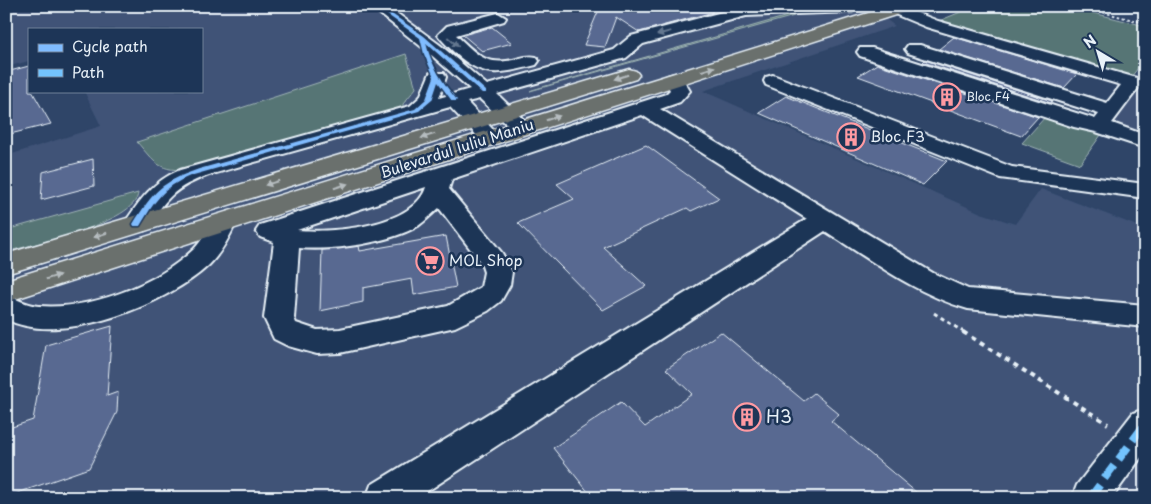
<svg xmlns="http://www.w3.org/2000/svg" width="1151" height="504" font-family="'Playpen Sans',sans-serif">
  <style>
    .built { fill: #3f5377; fill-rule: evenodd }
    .green { fill: #567574; stroke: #9fb3b6 }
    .building { fill: #596991; stroke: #e8f1f8 }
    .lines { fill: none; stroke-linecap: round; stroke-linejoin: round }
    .minor-casing { stroke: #e8f1f8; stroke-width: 4 }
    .major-casing { stroke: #e8f1f8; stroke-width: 3 }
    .path-far2 { stroke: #e8f1f8; stroke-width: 2; stroke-dasharray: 2.5 2.5; stroke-linecap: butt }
    .path-far1 { stroke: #e8f1f8; stroke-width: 3; stroke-dasharray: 4 4; stroke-linecap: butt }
    .path { stroke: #e8f1f8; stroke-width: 4; stroke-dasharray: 5 5; stroke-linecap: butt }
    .minor { fill: #1d3557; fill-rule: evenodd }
    .major { fill: #6b706d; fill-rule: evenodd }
    .quiet { stroke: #73c3fd; stroke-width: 8; stroke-dasharray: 16 8; stroke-linecap: butt }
    .cycleway-casing { stroke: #1d3557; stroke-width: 3 }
    .cycleway { fill: #80bcff; fill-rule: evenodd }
    .oneway { fill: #64778f }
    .oneway2 { fill: #b6bdc0 }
    .labels { text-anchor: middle; stroke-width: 5; stroke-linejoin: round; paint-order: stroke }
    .far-poi-label { font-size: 12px; fill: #e8f1f8; stroke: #1d3557; text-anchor: start }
    .poi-label { font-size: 15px; fill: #e8f1f8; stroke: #1d3557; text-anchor: start }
    .street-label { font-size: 15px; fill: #e8f1f8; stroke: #1d3557 }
    .near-poi-label { font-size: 18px; fill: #e8f1f8; stroke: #1d3557; text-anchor: start }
  </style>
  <rect width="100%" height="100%" fill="#2f4568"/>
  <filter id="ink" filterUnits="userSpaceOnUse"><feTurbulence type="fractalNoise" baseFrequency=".02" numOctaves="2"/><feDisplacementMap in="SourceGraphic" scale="10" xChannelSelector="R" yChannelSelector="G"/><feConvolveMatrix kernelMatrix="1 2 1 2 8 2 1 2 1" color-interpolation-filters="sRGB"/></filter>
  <g filter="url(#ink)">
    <path class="built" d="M6 6H868L895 26 703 91 981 213 1015 224 1041 189 1145 229V498H6V156L101 126 84 91H201V29H29V61L6 67ZM405 55 416 88 403 104 167 170 157 165 137 143Z
      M1145 78V135L1111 124Z"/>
    <path class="green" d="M975 6H1066L1145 26V59L1128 81 934 23Z
      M791 15 794 16 530 91 532 90Z
      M406 54 416 88 403 104V109L190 169C159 172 156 164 137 142Z
      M1046 116 1101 135 1080 164 1022 143Z
      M138 193C136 223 33 244 6 252V230Z"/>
    <path class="building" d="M598 6H702L713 12 639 32 616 17 605 47 584 45 600 7Z
      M492 27 512 43 482 51 463 35Z
      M954 37 1077 74 1064 88 939 49Z
      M925 60 1052 101 1051 103 923 62Z
      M877 64 1038 117 1021 136 858 76Z
      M29 66V91H32L51 124 6 135V72Z
      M786 96 947 161 923 185 759 113Z
      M646 145 719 198 691 211 687 208 603 247 646 286 603 310 518 223 574 199 557 184Z
      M93 159 94 186 41 200 43 172Z
      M446 236 456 287 414 295 412 279 363 288V302L320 311 322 250 359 246 360 251Z
      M112 326 107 396 118 392 117 412 89 468 6 497V455L12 427 33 420 46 345Z
      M721 332 804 401 814 393 839 414 831 421 923 498H593L553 448 621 402 645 427 692 394 666 369Z"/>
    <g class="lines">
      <g class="minor-casing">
        <path id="minor" d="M370 6H387L440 45 487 85 614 50 631 36 745 6 860 7 852 12 746 16 643 44 626 58 497 94 532 128 529 132 522 134 515 132 480 99 467 102 497 134 501 138 497 142 490 144 483 142 450 107 209 175C174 187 165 199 146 230L137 232 128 230 124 224C140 200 153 181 180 170L410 106 420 97 430 73H444L446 77 439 98 470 89 428 52Z
          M893 6 902 7 938 21 1140 79 1142 83 1112 123 1145 135V148L1096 132 1074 127 860 56 857 52 860 48H872L1095 119 1099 114 908 53 905 49 908 45H920L1107 103 1121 85 926 27 892 13 889 10Z
          M498 13 506 18 504 21 456 35C476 53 484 66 513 60 521 58 528 55 536 57L539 61 536 65C500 74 483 79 454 52 448 46 442 41 438 35L447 26Z
          M674 74 681 76 690 91 680 102 660 109 933 273 968 289 1145 305V327L968 309C915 294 871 260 825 231L417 498H366L371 485 807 219 642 115 452 179 449 189 502 253 512 272 510 285 501 301 488 311 455 327 340 353 317 354 288 346 274 339 264 318 274 242 260 237 256 231 260 225 666 94 670 90 665 80 667 76ZM426 187C414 227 332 233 297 230ZM439 208 481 263 484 272 481 287 448 306 340 329 317 330 296 323 294 318 299 248C332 251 389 243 418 226 425 221 432 214 439 208Z
          M773 75 1012 167 1145 184V198L1000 178 766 85 764 81 766 77Z
          M224 215 233 217 236 223C229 238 221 253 209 265 169 303 60 348 6 319V295C17 299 27 305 39 306 91 310 156 285 194 249 203 240 208 228 215 217Z
          M1145 409V452L1112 498H1072L1077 485 1133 413Z"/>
      </g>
      <g class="major-casing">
        <path id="major" d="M891 6H916L914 9 6 302V280Z
          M629 69 636 71 639 75 636 79 6 274V254Z"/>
      </g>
      <path class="path-far2" d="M1079 6 1145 23"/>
      <path class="path-far1" d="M934 313 965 333"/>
      <path class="path" d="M963 332 1108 424"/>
      <use href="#minor" class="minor"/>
      <use href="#major" class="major"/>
      <path class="quiet" d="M1090 498 1145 424"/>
      <g class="cycleway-casing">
        <path id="cycleway" d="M375 6H380L424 36 486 91V93H482L426 43C431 65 443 83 457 100L456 101H452L438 82 432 100 419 111 190 176C162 188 155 201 140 226H134L133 224C154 191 161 182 199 169L415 109 426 99 434 77 424 54 420 38Z"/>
      </g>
      <use href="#cycleway" class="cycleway"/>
    </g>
    <defs><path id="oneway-solid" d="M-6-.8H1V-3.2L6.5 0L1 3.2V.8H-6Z" transform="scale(1.25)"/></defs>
    <g class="oneway">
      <use href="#oneway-solid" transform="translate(664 33) rotate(165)"/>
      <use href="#oneway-solid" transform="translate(453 42) rotate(41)"/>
    </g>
    <g class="oneway2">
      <use href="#oneway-solid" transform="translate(708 69) rotate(-17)"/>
      <use href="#oneway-solid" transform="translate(621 77) rotate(163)"/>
      <use href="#oneway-solid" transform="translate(553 118) rotate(-17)"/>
      <use href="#oneway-solid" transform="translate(428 136) rotate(163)"/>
      <use href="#oneway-solid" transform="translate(272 183) rotate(163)"/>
      <use href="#oneway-solid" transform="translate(341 186) rotate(-18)"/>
      <use href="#oneway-solid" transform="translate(100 235) rotate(163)"/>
      <use href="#oneway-solid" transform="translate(53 277) rotate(-17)"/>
    </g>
  </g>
  <defs>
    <g id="building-ring" transform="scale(1.4375)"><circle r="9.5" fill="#1d3557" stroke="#ff9aa2" stroke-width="1.5"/><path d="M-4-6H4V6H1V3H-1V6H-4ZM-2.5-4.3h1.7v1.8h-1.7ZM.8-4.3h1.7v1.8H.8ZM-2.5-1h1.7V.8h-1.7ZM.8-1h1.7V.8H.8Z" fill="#ff9aa2"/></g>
    <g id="supermarket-ring" transform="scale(1.4375)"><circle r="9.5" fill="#1d3557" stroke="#ff9aa2" stroke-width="1.5"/><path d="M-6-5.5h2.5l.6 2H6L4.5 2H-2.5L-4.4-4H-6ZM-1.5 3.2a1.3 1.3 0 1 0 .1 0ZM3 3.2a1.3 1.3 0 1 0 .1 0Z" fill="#ff9aa2"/></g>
  </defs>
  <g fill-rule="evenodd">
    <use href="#building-ring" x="947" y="97"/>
    <use href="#building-ring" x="851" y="137"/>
    <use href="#supermarket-ring" x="430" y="261"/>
    <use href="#building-ring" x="747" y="417"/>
  </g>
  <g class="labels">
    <g class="far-poi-label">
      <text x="966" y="101">Bloc F4</text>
    </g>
    <g class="poi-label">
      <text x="870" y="142">Bloc F3</text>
      <text x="449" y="266">MOL Shop</text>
    </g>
    <g class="street-label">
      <text transform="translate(457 149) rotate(-18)" y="5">Bulevardul Iuliu Maniu</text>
    </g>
    <g class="near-poi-label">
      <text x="766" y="423">H3</text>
    </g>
  </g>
  <rect width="1151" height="504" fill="none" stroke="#1d3557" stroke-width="25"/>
  <rect x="12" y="12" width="1126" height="479" fill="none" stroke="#e8f1f8" stroke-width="2" filter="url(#ink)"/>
  <rect x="28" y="28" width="175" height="65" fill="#1d3557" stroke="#6e8097"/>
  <rect x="38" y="44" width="25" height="8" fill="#80bcff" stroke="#6e8097"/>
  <text x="72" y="52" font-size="15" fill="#e8f1f8">Cycle path</text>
  <rect x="38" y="69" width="25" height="8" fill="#73c3fd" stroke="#6e8097"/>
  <text x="72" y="78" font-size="15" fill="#e8f1f8">Path</text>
  <g transform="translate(1098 52) rotate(322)" stroke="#1d3557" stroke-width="4" paint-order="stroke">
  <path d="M0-4L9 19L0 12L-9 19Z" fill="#e8f1f8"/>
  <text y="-8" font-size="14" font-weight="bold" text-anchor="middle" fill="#e8f1f8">N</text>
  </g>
</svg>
